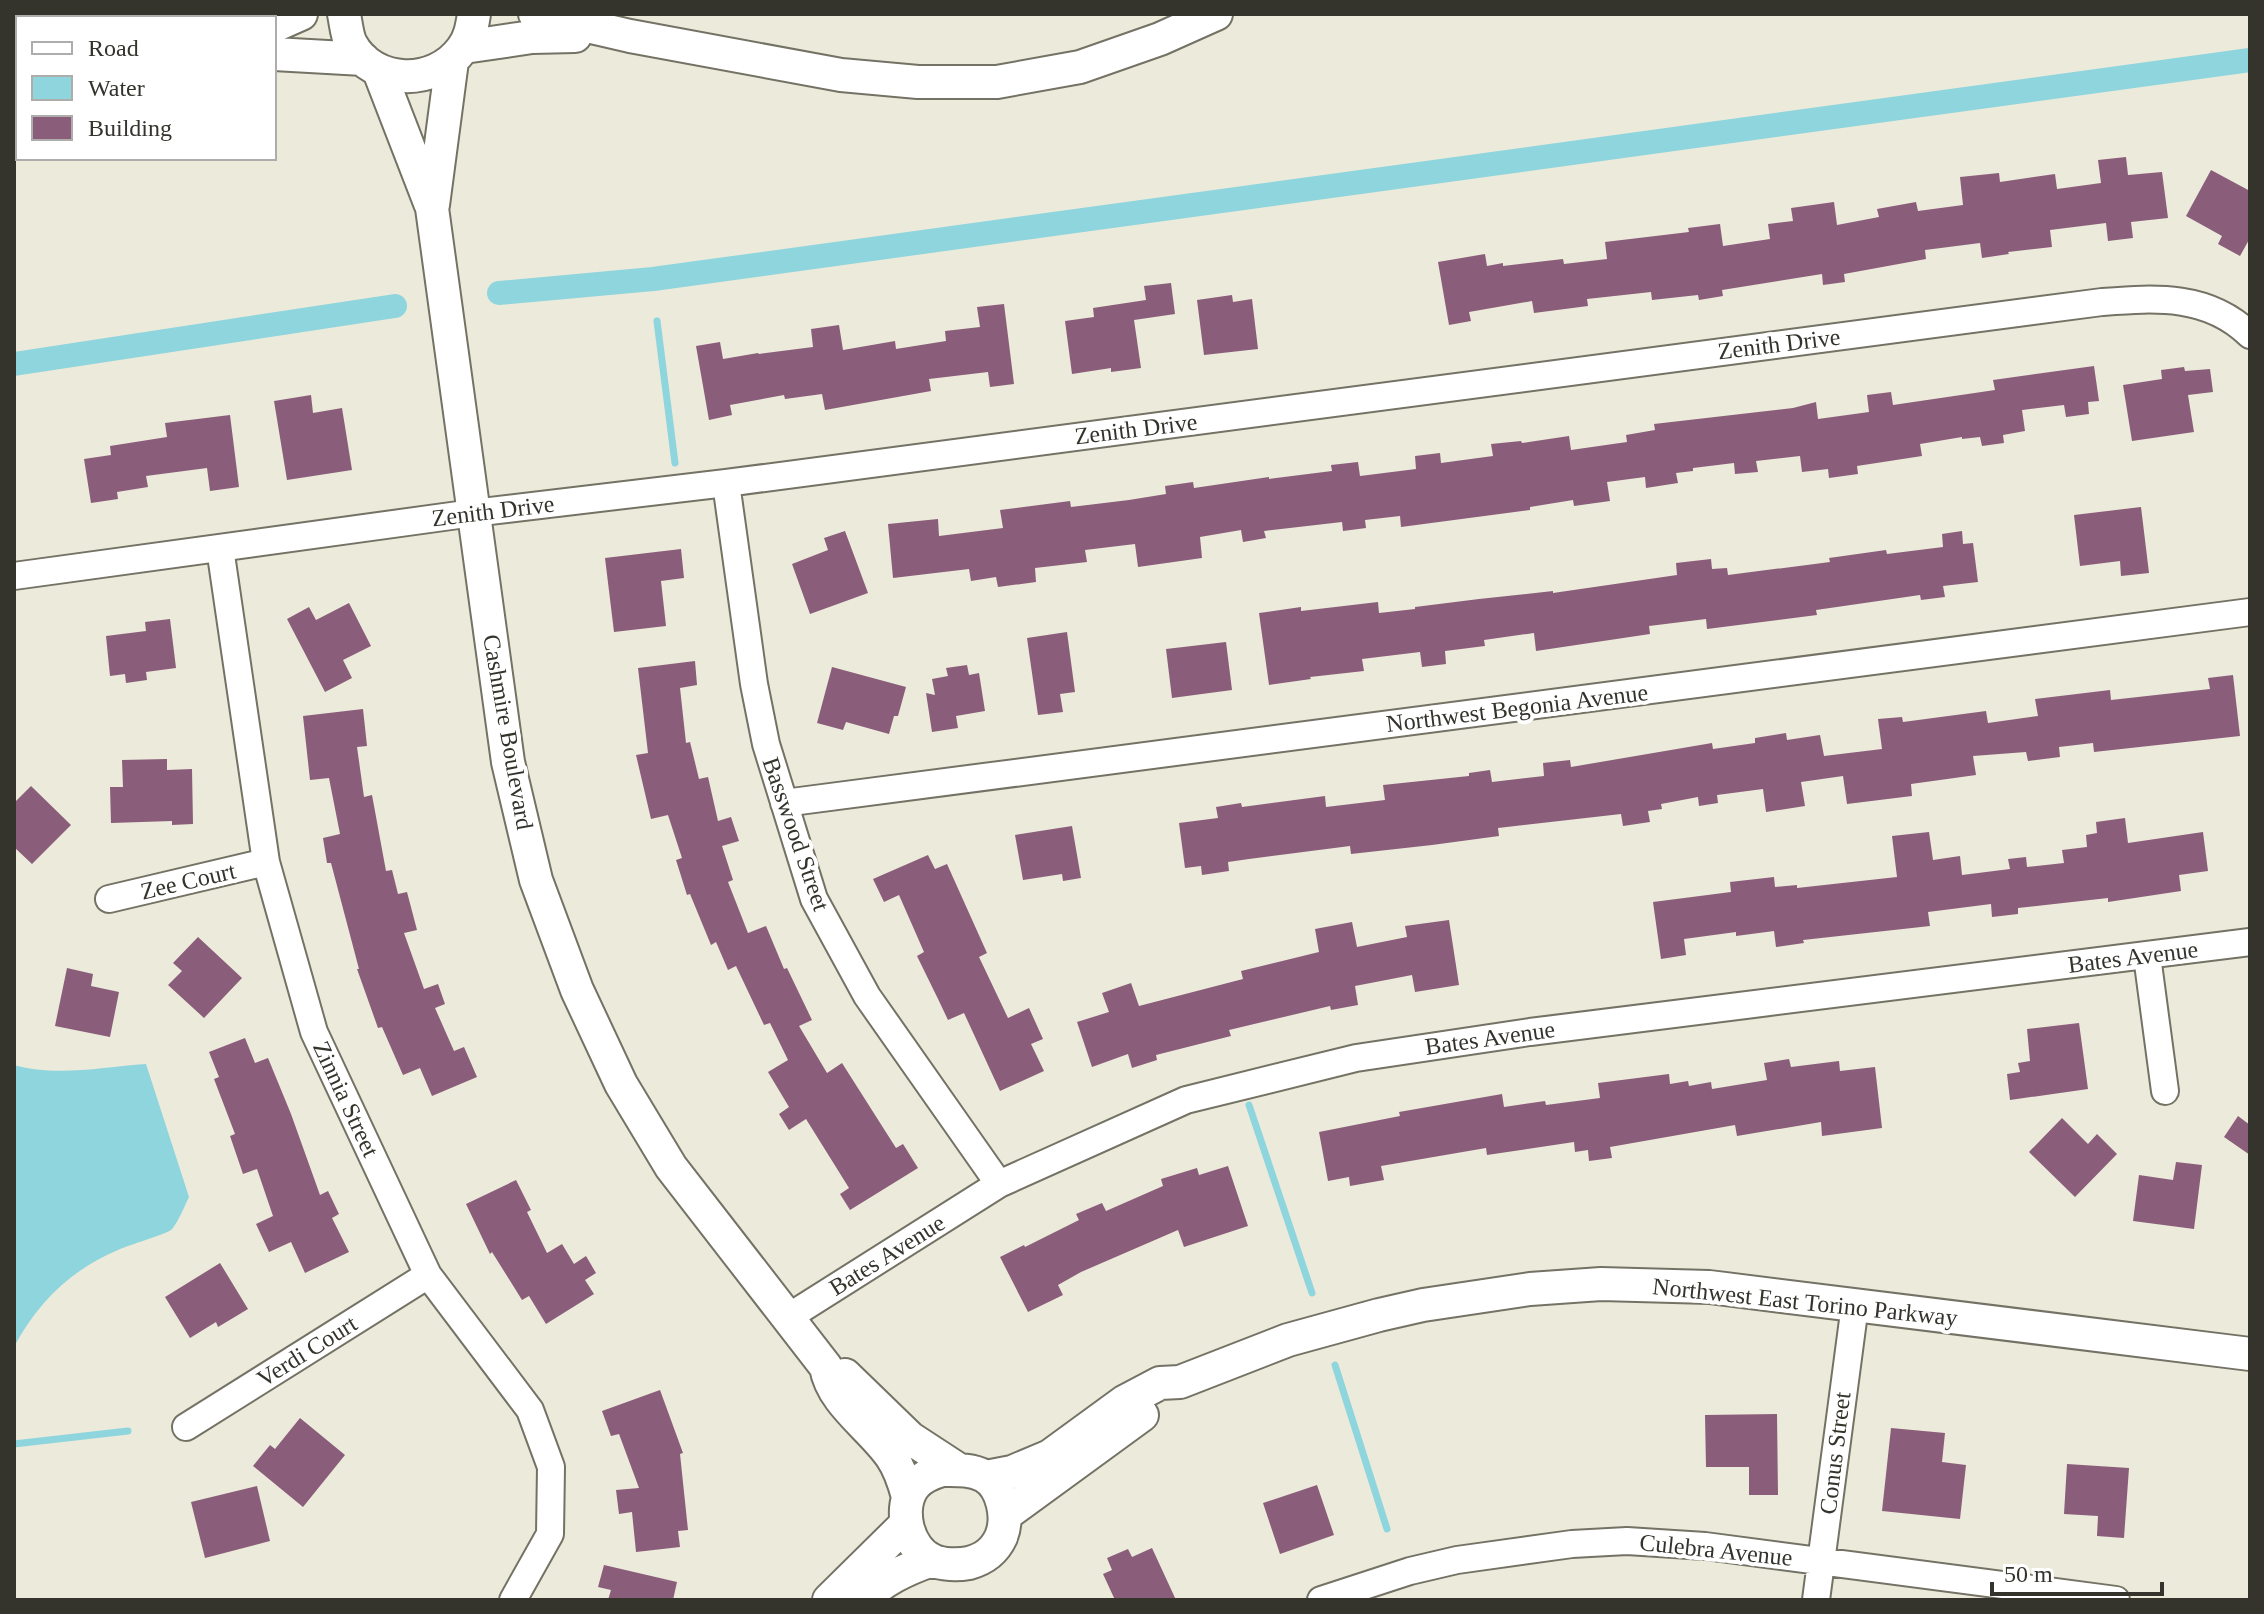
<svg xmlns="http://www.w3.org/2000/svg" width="2264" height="1614" font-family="Georgia,serif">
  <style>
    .water { fill: #8ed5dd }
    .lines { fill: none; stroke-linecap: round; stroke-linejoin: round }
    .stream { stroke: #8ed5dd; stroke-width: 7 }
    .canal { stroke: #8ed5dd; stroke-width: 24 }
    .building { fill: #8a5d7a }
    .minor-casing { stroke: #747264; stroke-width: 30 }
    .tertiary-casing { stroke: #747264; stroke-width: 36 }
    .minor { stroke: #fff; stroke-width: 26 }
    .tertiary { stroke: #fff; stroke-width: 32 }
    .labels { text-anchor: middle; stroke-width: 8; stroke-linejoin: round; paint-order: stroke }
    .street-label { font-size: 24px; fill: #34332c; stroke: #fff }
  </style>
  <rect width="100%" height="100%" fill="#eceada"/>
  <path class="water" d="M146 1064 189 1197C185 1205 177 1225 171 1230 164 1235 128 1245 118 1250 72 1269 37 1303 14 1347V1065C56 1077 103 1067 146 1064Z"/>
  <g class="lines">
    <path class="stream" d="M657 321 675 463
      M1249 1105 1312 1293
      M1335 1365 1387 1529
      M14 1444 128 1431"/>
    <path class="canal" d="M499 293 653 279 2250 60
      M14 364 395 306"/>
  </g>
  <path class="building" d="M2126 157 2128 175 2162 172 2168 218 2131 222 2133 238 2108 241 2106 223 2050 230 2052 247 2008 252 2009 254 1982 258 1980 243 1925 250 1926 259 1844 274 1845 282 1823 285 1822 274 1722 290 1723 296 1699 300 1698 295 1652 300 1651 292 1587 299 1588 306 1534 313 1532 301 1469 312 1471 321 1449 325 1438 262 1485 254 1487 266 1503 263V266L1563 259 1564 264 1607 259 1605 242 1689 232 1688 228 1720 224 1723 246 1770 239 1768 224 1793 221 1791 208 1834 202 1837 225 1879 217 1877 209 1916 202 1918 211 1963 205 1960 177 1999 173 2000 182 2055 174 2057 189 2101 183 2098 160Z
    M2211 170 2250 191V238L2240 256 2218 244 2222 236 2186 216Z
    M1171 283 1175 314 1134 320 1141 368 1111 372V368L1072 374 1065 321 1094 317 1093 308 1146 300 1144 286Z
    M1232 295 1233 302 1252 299 1258 349 1204 355 1197 300Z
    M1004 304 1014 384 990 387 988 372 929 379 931 391 825 410 822 394 785 399 784 395 730 405 732 415 709 420 696 346 720 342 723 359 758 353 759 354 813 347 811 329 839 325 843 350 895 341 896 349 946 341 945 331 980 327 977 307Z
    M2094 366 2099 401 2088 402 2089 414 2066 417 2064 405 2022 410 2025 431 2003 435 2004 443 1982 446 1980 437 1962 439V437L1920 444 1922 456 1857 466 1858 474 1829 478 1828 469 1802 472 1800 456 1756 461 1758 472 1735 474 1734 463 1693 468V471L1676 473 1678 483 1646 488 1645 477 1607 482 1610 501 1574 506 1573 500 1530 507V510L1401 527 1400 516 1365 520 1366 528 1343 531 1342 522 1264 531 1266 538 1243 542 1241 530 1200 537 1202 558 1138 567 1135 544 1085 550 1087 562 1035 568 1036 582 998 587 996 577 971 581 969 569 893 578 888 524 938 519 939 536 1003 528 1000 510 1070 501 1071 507 1129 500 1166 494 1165 486 1193 482 1194 488 1269 477V479L1332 471 1331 465 1358 462 1360 476 1416 469 1415 456 1440 453 1441 463 1493 456 1491 444 1521 441 1522 443 1569 436 1571 450 1627 442 1626 435 1655 430 1654 424 1793 408 1816 402 1818 419 1869 412 1867 395 1891 392 1893 405 1995 390 1993 380Z
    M2184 367 2185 371 2210 369 2213 392 2188 395 2194 432 2132 441 2123 385 2162 379 2161 370Z
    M311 395 313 413 342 408 352 470 287 480 274 401Z
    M230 415 239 487 210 491 207 468 146 476 148 487 117 492 118 499 91 503 84 459 111 455 110 446 167 437 165 423Z
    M2141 507 2149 573 2121 576 2120 561 2080 566 2074 515Z
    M845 531 868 593 810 614 792 564 828 550 824 538Z
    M1962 531 1963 544 1973 543 1978 582 1943 586 1945 597 1921 600 1920 595 1816 610 1817 615 1707 629 1706 619 1649 626 1650 634 1536 651 1534 633 1484 640 1485 646 1445 651 1446 664 1422 667 1420 652 1362 659 1364 671 1310 677 1311 679 1269 685 1259 613 1301 607V611L1378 602 1379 613 1415 609V607L1479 599 1553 591V593L1677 575 1676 563 1711 559 1712 569 1727 568 1728 575 1830 562 1829 558 1886 550 1887 554 1943 547 1942 534Z
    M681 549 684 578 661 581 666 626 614 632 605 558Z
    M349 603 371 646 343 660 352 678 325 692 287 619 309 607 316 620Z
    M170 619 176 668 146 672 147 680 126 683 125 674 110 676 106 636 146 631 145 622Z
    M1067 632 1075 692 1060 694 1063 712 1038 715 1027 638Z
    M1226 642 1232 690 1172 698 1166 649Z
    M695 661 697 685 680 688 686 743 690 742 699 779 708 777 718 821 731 817 739 841 722 846 733 880 728 882 748 933 766 926 784 969 787 968 812 1020 799 1026 827 1073 842 1063 896 1148 903 1144 918 1168 850 1210 840 1194 849 1188 806 1119 789 1130 779 1114 789 1107 768 1072 788 1060 770 1023 764 1025 736 966 728 970 716 942 711 945 690 894 687 895 676 860 682 858 668 815 651 819 636 755 648 753 638 668Z
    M967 665 969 675 979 673 985 711 956 716 958 728 932 732 926 693 935 695 932 679 948 676 946 668Z
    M832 667 906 687 898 716H894L889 734 846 722 843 730 817 723Z
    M2233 675 2240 736 2094 752 2093 743 2059 747 2060 757 2028 761 2026 752 1973 756 1976 775 1911 784 1912 796 1847 804 1843 776 1801 782 1805 806 1766 812 1763 789 1717 795 1718 803 1699 806 1698 797 1661 804 1662 809 1648 811 1650 822 1623 826 1621 814 1498 828 1499 836 1432 845 1351 854 1350 846 1249 859 1228 862 1229 871 1202 875 1201 866 1185 868 1179 823 1218 818 1216 807 1241 803 1242 807 1325 796 1326 807 1385 800 1383 785 1469 776V773L1490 770 1492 782 1544 776 1543 763 1570 760 1571 767 1712 743 1713 749 1755 743V738L1786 733 1787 740 1820 735 1824 756 1882 749 1878 719 1902 717 1903 722 1986 711 1988 723 2038 716 2035 699 2110 690 2111 700 2210 689 2208 678Z
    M363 709 367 746 357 747 364 797 372 795 386 871 392 870 398 894 407 892 417 930 404 933 424 989 438 984 445 1004 435 1008 454 1051 464 1047 477 1077 432 1096 420 1068 403 1075 382 1027 378 1028 357 969H359L331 863H327L323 838 340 834 329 778 310 780 303 716Z
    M167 759V770L192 769 193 824 172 825V821L111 823 110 787H123L122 760Z
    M31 786 71 825 32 864 14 847V803Z
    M2125 818 2128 843 2203 832 2208 871 2179 875 2181 891 2108 902V898L2018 908V914L1992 917 1991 904 1928 912 1930 926 1803 940 1804 943 1776 947 1774 931 1736 936V932L1684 939 1686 955 1661 959 1653 902 1731 892 1730 882 1774 877 1775 887 1797 885V888L1897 877 1892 836 1929 832 1933 860 1960 856 1962 875 2010 869 2008 859 2026 857 2027 867 2064 863 2062 850 2087 847 2086 835 2097 833 2096 822Z
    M1072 826 1081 878 1063 881 1062 874 1023 880 1015 835Z
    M928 855 935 869 947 864 987 953 979 957 1008 1018 1029 1008 1043 1039 1031 1044 1044 1071 1000 1091 964 1013 948 1020 939 1001 917 956 924 952 899 895 884 902 873 879Z
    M1449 920 1459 985 1415 992 1412 975 1355 986 1358 1005 1331 1010 1330 1006 1229 1030 1231 1036 1156 1055 1157 1060 1132 1068 1128 1054 1092 1067 1077 1022 1109 1012 1102 993 1131 983 1139 1006 1243 979 1241 971 1319 952 1315 929 1352 922 1357 947 1407 937 1405 926Z
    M198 937 242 978 204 1018 168 985 182 971 173 963Z
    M67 968 93 974 91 986 119 992 110 1037 55 1026Z
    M2079 1023 2088 1089 2010 1100 2007 1074 2020 1072 2018 1063 2030 1061 2027 1029Z
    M245 1038 255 1063 268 1058 291 1114 320 1195 328 1191 339 1214 332 1218 349 1252 305 1273 291 1242 269 1252 256 1224 273 1216 257 1169 243 1174 230 1136 235 1134 214 1079 219 1077 209 1052Z
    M1789 1059 1791 1067 1839 1061 1840 1071 1875 1067 1882 1128 1822 1136 1821 1122 1737 1136 1735 1125 1610 1147 1612 1158 1589 1161 1588 1150 1575 1152 1574 1142 1487 1155 1486 1148 1381 1166 1384 1180 1350 1186 1349 1177 1328 1181 1319 1132 1400 1116 1399 1112 1502 1094 1504 1107 1545 1101 1546 1105 1600 1098 1598 1083 1669 1074 1670 1084 1688 1081 1689 1086 1711 1082 1712 1089 1767 1080 1764 1063Z
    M2238 1116 2250 1125V1155L2224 1137Z
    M2062 1118 2088 1144 2097 1134 2117 1154 2075 1197 2029 1152Z
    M2176 1162 2202 1165 2194 1229 2133 1221 2139 1175 2173 1180Z
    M1228 1166 1248 1226 1184 1247 1178 1230 1081 1272 1058 1285 1063 1295 1028 1312 1000 1257 1024 1245 1025 1247 1079 1220 1076 1214 1102 1203 1106 1211 1163 1186 1161 1179 1197 1168 1199 1175Z
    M516 1180 531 1210 527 1212 547 1253 562 1244 574 1264 586 1256 596 1273 585 1280 594 1294 546 1324 529 1296 522 1300 492 1252 490 1254 466 1204Z
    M220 1263 248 1309 218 1327 216 1322 190 1338 165 1297Z
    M660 1390 683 1453 680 1454 688 1530 678 1531 680 1547 636 1552 632 1512 619 1514 616 1490 639 1488 619 1434 611 1436 602 1411Z
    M1777 1414 1778 1495H1749V1467H1706L1705 1415Z
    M300 1418 345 1455 303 1507 253 1466 270 1445 275 1449Z
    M1891 1428 1945 1433 1942 1462 1966 1465 1960 1519 1882 1511Z
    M2067 1464 2129 1468 2124 1538 2097 1536 2098 1516 2064 1514Z
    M1317 1485 1334 1535 1280 1554 1263 1503Z
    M257 1486 270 1541 205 1558 191 1502Z
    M1152 1548 1176 1600H1115L1103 1574 1112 1570 1107 1558 1128 1549 1132 1557Z
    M604 1565 677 1582 673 1600H608L611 1590 598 1587Z"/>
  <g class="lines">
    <g class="minor-casing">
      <path id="minor" d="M726 483 754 684 766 744 814 899 867 996 999 1184
        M220 548 266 862 314 1032 428 1275 530 1410 551 1467 550 1534 513 1600
        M14 576 473 513 726 483 2102 302C2156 298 2208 294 2250 335
        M784 803 2250 612
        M109 899 266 862
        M2147 956 2165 1091
        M787 1318 999 1184 1186 1100 1356 1058 1530 1032 2250 942
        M186 1427 428 1275
        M1321 1600 1410 1571 1457 1560 1572 1544 1627 1541 1705 1546 2116 1600
        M1816 1600 1855 1305"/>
    </g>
    <g class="tertiary-casing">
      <path id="tertiary" d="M344 14C346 24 347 36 351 44 374 86 435 86 462 49 470 39 472 27 474 14
        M535 14 630 36 841 75 918 82H997L1080 67 1160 39 1216 14
        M274 26 301 14
        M464 47 532 37 575 36
        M274 54 363 59
        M379 71 432 208 508 762 536 880 577 990 621 1084 671 1167 826 1367C832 1403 871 1427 891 1456 900 1469 904 1482 908 1497
        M14 118 18 117
        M433 205 452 61
        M845 1375 910 1438 959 1470
        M942 1470C956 1470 971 1469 984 1476 1003 1487 1009 1518 1001 1537 994 1552 984 1559 969 1563 958 1565 942 1565 932 1560 907 1549 897 1506 915 1485 922 1477 932 1473 942 1470Z
        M986 1477 1012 1472 1050 1456 1124 1402 1160 1383 1180 1382 1288 1340 1379 1315 1423 1305 1530 1289 1601 1284 1709 1287 2250 1354
        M1005 1515 1142 1415
        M829 1600 906 1524
        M861 1600C884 1580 903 1570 932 1560"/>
    </g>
    <use href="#minor" class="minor"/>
    <use href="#tertiary" class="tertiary"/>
  </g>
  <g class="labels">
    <g class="street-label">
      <text transform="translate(1779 344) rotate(-7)" y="8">Zenith Drive</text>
      <text transform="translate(1136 429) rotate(-7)" y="8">Zenith Drive</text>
      <text transform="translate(493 511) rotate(-7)" y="8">Zenith Drive</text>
      <text transform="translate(1517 708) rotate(-7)" y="8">Northwest Begonia Avenue</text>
      <text transform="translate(508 732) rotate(80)" y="8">Cashmire Boulevard</text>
      <text transform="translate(796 834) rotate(71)" y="8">Basswood Street</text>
      <text transform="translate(188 881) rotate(-13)" y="8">Zee Court</text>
      <text transform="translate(2133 957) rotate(-7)" y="8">Bates Avenue</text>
      <text transform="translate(1490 1038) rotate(-8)" y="8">Bates Avenue</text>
      <text transform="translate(346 1099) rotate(65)" y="8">Zinnia Street</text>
      <text transform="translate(887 1255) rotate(-32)" y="8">Bates Avenue</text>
      <text transform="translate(1805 1302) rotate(6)" y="8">Northwest East Torino Parkway</text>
      <text transform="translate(307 1351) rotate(-32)" y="8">Verdi Court</text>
      <text transform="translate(1835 1453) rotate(-83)" y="8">Conus Street</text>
      <text transform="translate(1716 1550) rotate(6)" y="8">Culebra Avenue</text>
    </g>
  </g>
  <rect width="2264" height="1614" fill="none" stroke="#34332c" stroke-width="32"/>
  <rect x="16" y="16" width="260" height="144" fill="#ffffff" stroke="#aeadab" stroke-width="2"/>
  <rect x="32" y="42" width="40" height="12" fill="#ffffff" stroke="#aeadab" stroke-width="2"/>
  <text x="88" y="56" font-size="24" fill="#34332c">Road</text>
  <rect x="32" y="76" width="40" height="24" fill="#8ed5dd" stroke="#aeadab" stroke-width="2"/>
  <text x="88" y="96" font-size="24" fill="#34332c">Water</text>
  <rect x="32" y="116" width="40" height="24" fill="#8a5d7a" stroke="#aeadab" stroke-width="2"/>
  <text x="88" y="136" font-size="24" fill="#34332c">Building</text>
  <path d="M1992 1582v12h170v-12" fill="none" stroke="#34332c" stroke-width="4"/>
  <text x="2004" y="1582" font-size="24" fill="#34332c" stroke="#ffffff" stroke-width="6" paint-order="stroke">50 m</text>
</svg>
